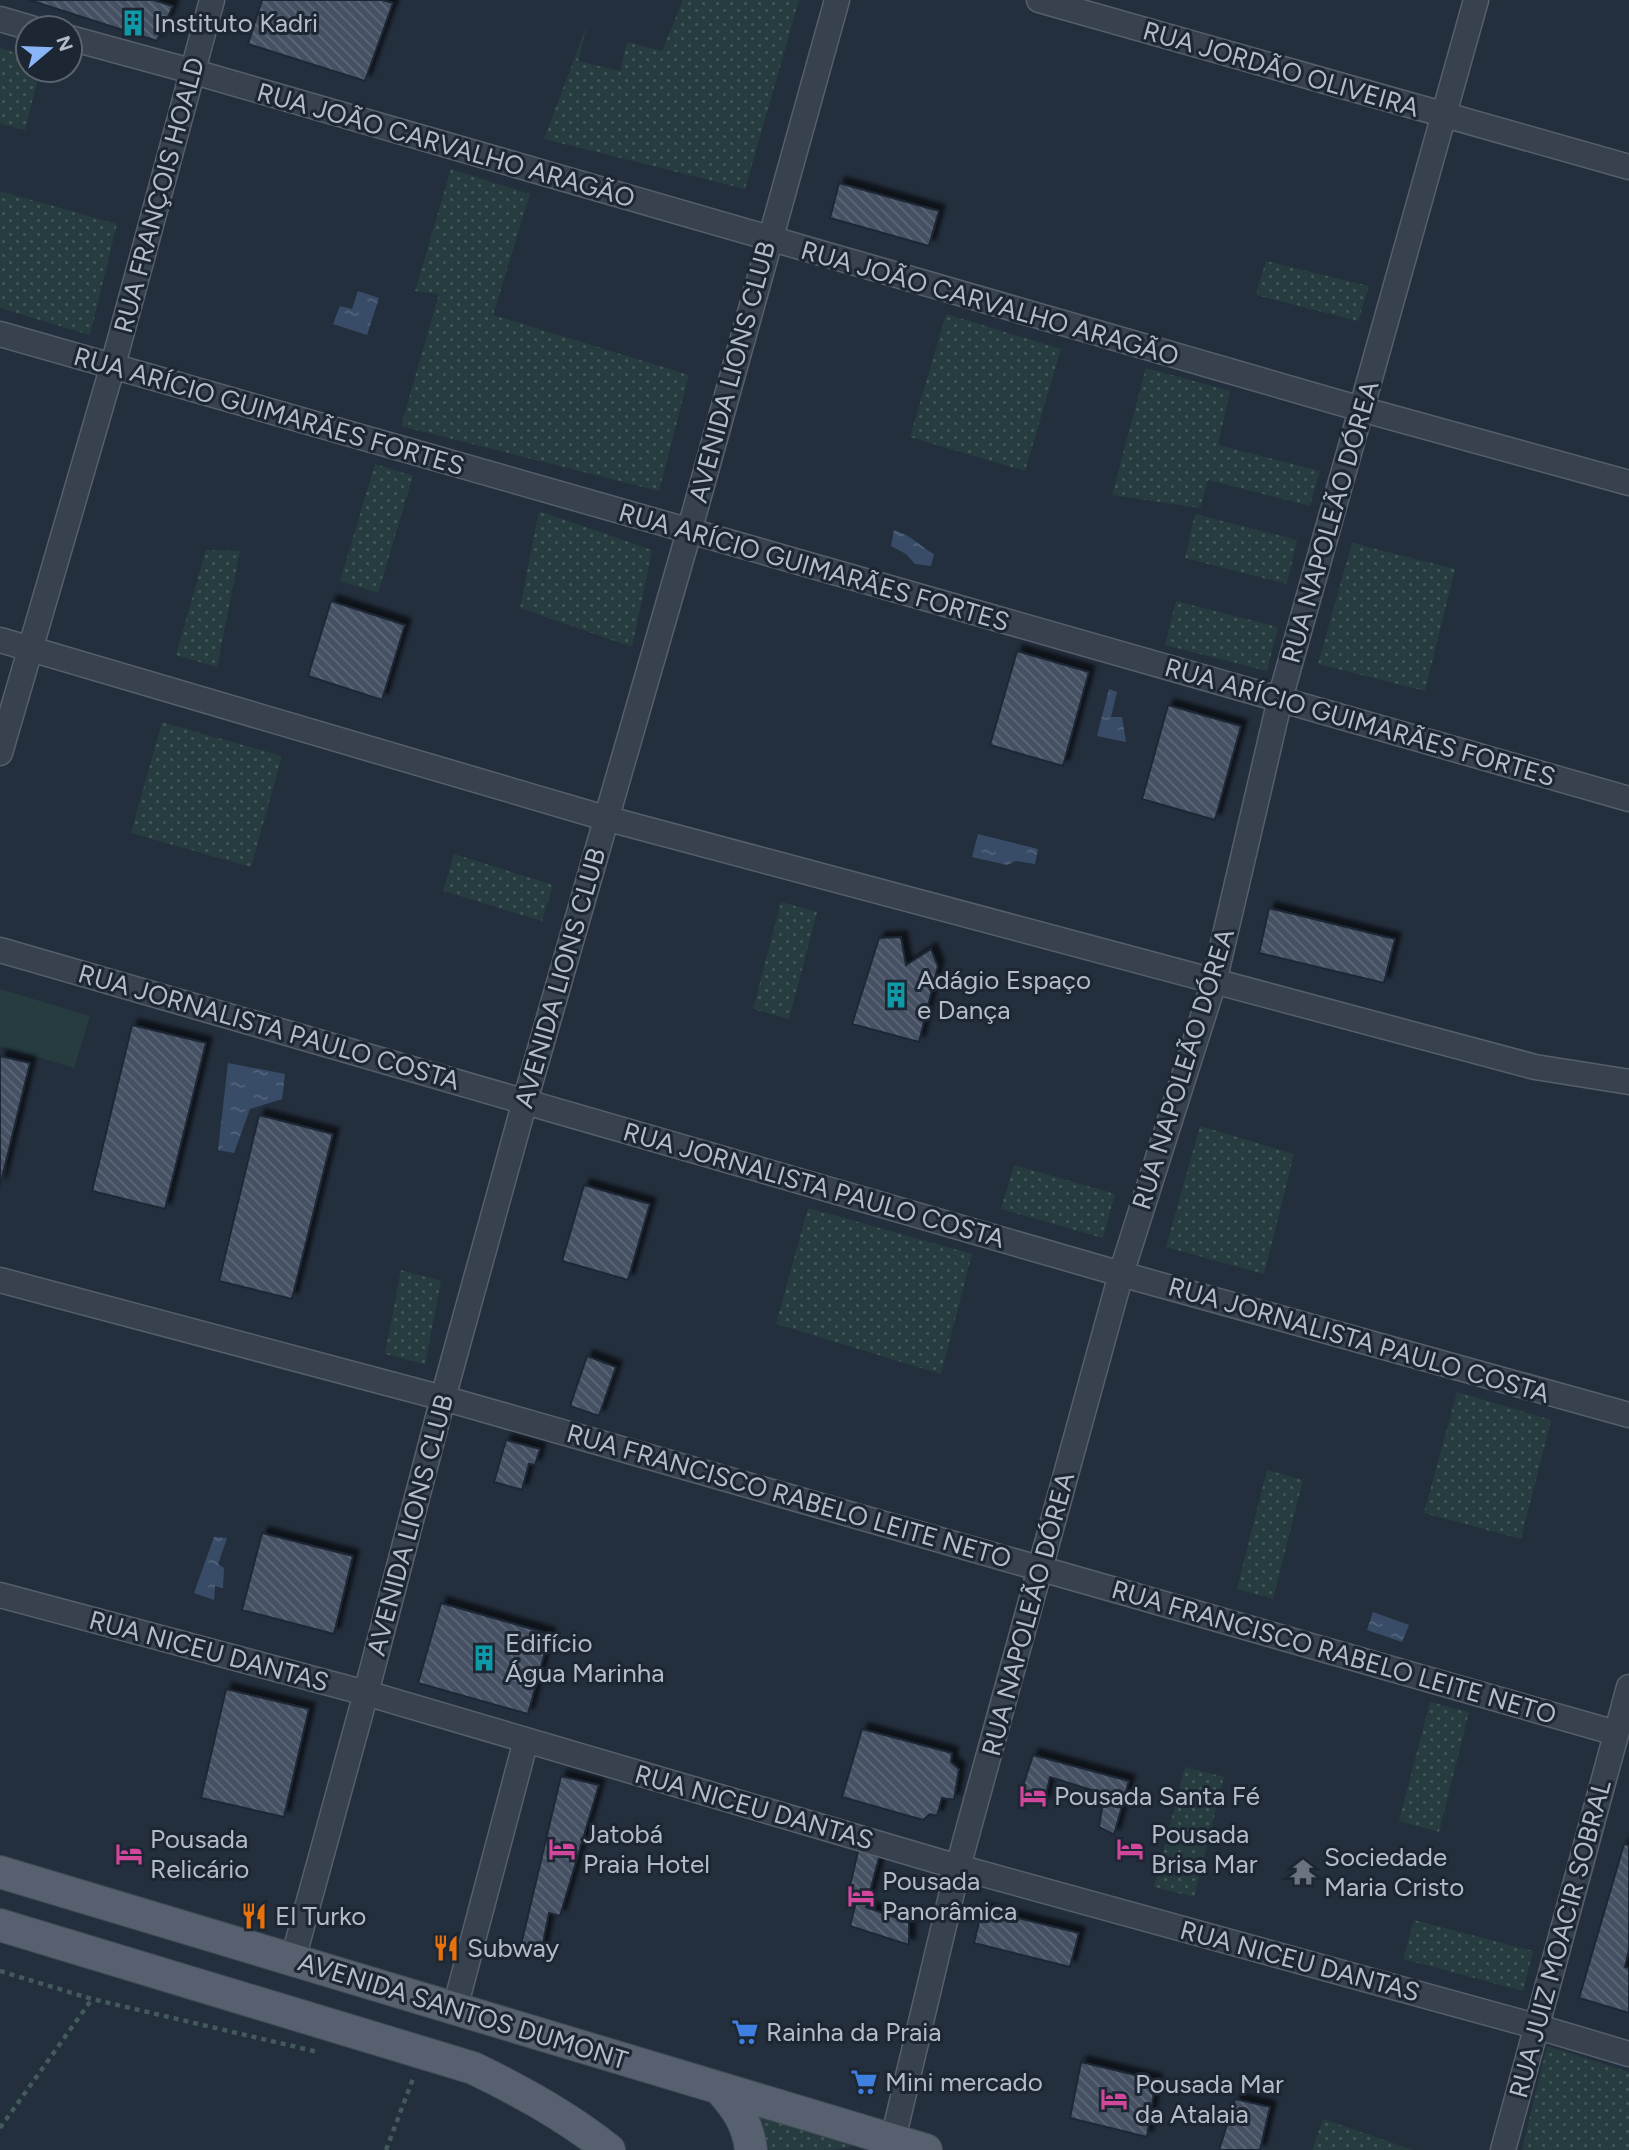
<svg xmlns="http://www.w3.org/2000/svg" width="1629" height="2150" font-family="Figtree,sans-serif">
  <style>
    .grass { fill: url(#grass-dots) }
    .pitch { fill: #263c3f }
    .water { fill: url(#water-ripples) }
    .building { fill: url(#building-back-hatch); stroke: #1f2835; stroke-width: 2; filter: url(#shadow) }
    .lines { fill: none; stroke-linecap: round; stroke-linejoin: round }
    .minor-casing { stroke: #565f6c; stroke-width: 27 }
    .major-casing { stroke: #414a57; stroke-width: 34 }
    .path { stroke: #44595c; stroke-width: 4.5; stroke-dasharray: 5 5; stroke-linecap: butt }
    .minor { stroke: #38414e; stroke-width: 24 }
    .major { stroke: #56606e; stroke-width: 32 }
    .labels { text-anchor: middle; stroke-width: 6; stroke-linejoin: round; paint-order: stroke }
    .poi-label { font-size: 26px; fill: #b4bcc9; stroke: #1d2633; text-anchor: start }
    .street-label { font-size: 26px; fill: #b4bcc9; stroke: #1d2633 }
  </style>
  <defs>
    <pattern id="grass-dots" width="8" height="8" patternUnits="userSpaceOnUse" patternTransform="scale(1.75)"><rect width="8" height="8" fill="#263c3f"/><path d="M2 2h.1M6 6h.1" fill="none" stroke="#435659" stroke-width="1.8" stroke-linecap="round"/></pattern>
    <pattern id="water-ripples" width="26" height="14" patternUnits="userSpaceOnUse" patternTransform="scale(1.75)"><rect width="26" height="14" fill="#394c67"/><path d="M2 4q2-2 4 0t4 0M15 11q2-2 4 0t4 0" fill="none" stroke="#53647b"/></pattern>
    <pattern id="building-back-hatch" width="6" height="6" patternUnits="userSpaceOnUse" patternTransform="scale(1.75)"><rect width="6" height="6" fill="#455162"/><path d="M-1 5l2 2M0 0l6 6M5-1l2 2" fill="none" stroke="#5d6877"/></pattern>
    <filter id="shadow"><feDropShadow dx="6" dy="-6" stdDeviation="2" flood-color="#0009"/></filter>
  </defs>
  <rect width="100%" height="100%" fill="#242f3e"/>
  <path class="grass" d="M683 0H799L745 189 544 139 587 25 578 61 620 71 627 42 662 51Z
    M0 48 28 56V70H40L25 130 0 124Z
    M451 169 530 194 493 315 689 375 659 491 401 426 439 294 415 291Z
    M0 191 117 224 90 335 0 308Z
    M1266 261 1369 286 1358 321 1256 295Z
    M946 314 1061 349 1025 471 910 437Z
    M1146 368 1230 391 1218 445 1320 471 1310 506 1208 480 1200 508 1112 495Z
    M375 464 413 476 378 593 340 581Z
    M539 511 652 550 632 647 520 608Z
    M1195 514 1297 540 1287 584 1185 558Z
    M1352 543 1455 569 1425 691 1318 664Z
    M206 550 240 551 217 667 176 655Z
    M1176 601 1278 627 1267 671 1165 645Z
    M162 722 282 756 251 867 131 833Z
    M454 854 553 885 542 921 443 891Z
    M781 902 817 912 789 1019 753 1009Z
    M1200 1126 1294 1154 1264 1274 1166 1247Z
    M1014 1165 1115 1194 1103 1238 1001 1209Z
    M808 1208 972 1254 941 1374 776 1324Z
    M401 1270 441 1281 425 1364 385 1354Z
    M1457 1392 1551 1420 1521 1539 1424 1513Z
    M1267 1470 1303 1480 1273 1599 1237 1589Z
    M1430 1702 1469 1712 1439 1832 1399 1821Z
    M1185 1767 1224 1777 1194 1897 1154 1887Z
    M1414 1920 1533 1951 1523 1991 1403 1959Z
    M1547 2046 1629 2072V2150H1522Z
    M753 2113 860 2145 832 2150H762Z
    M1323 2119 1413 2150H1312Z"/>
  <path class="pitch" d="M0 989 90 1016 74 1068 0 1046Z"/>
  <path class="water" d="M358 291 379 298 367 335 333 324 340 306 352 309Z
    M894 530C914 537 917 544 934 554L931 566 915 564 906 554 891 546Z
    M1109 689 1117 692 1111 717H1122L1126 742 1097 736Z
    M978 834 1038 849 1035 864 1016 861 1007 865 972 857Z
    M228 1063 285 1074 282 1099 250 1109 234 1153 218 1150Z
    M214 1537 227 1538 218 1564 224 1568 223 1588 215 1586 214 1600 194 1593Z
    M1373 1612 1409 1625 1402 1642 1367 1630Z"/>
  <path class="building" d="M29 0H153L173 6 157 41Z
    M262 0H382L393 3 365 81 248 44Z
    M839 183 939 211 929 246 830 218Z
    M331 601 405 625 382 700 308 676Z
    M1017 651 1089 672 1063 766 990 745Z
    M1168 705 1241 726 1215 820 1142 799Z
    M1269 908 1395 939 1384 983 1259 953Z
    M901 937 906 965 931 949 938 966 919 1042 852 1024 879 938Z
    M132 1025 206 1043 165 1209 92 1191Z
    M0 1056 30 1063 0 1186Z
    M259 1115 333 1134 292 1299 219 1281Z
    M584 1185 650 1204 628 1280 562 1261Z
    M587 1356 616 1367 599 1416 570 1406Z
    M506 1440 540 1449 535 1465 529 1464 522 1490 494 1482Z
    M262 1533 353 1556 334 1634 242 1610Z
    M441 1603 550 1634 528 1714 418 1683Z
    M226 1689 309 1709 284 1817 201 1798Z
    M862 1729 952 1753 951 1762 959 1769 954 1800 942 1798 937 1816 930 1814 923 1820 842 1797Z
    M1033 1755 1129 1781 1114 1835 1099 1827 1104 1794 1050 1777 1044 1803 1019 1798Z
    M561 1776 599 1785 560 1916 549 1913 541 1953 520 1949Z
    M1624 1844 1629 1845V1950L1625 1967 1629 1968V2013L1579 1998Z
    M859 1847 880 1854 866 1907 909 1922V1945L850 1926 856 1902 849 1890Z
    M982 1909 1079 1933 1070 1967 974 1943Z
    M1081 2062 1156 2080 1147 2137 1070 2118Z
    M1235 2099 1270 2107 1260 2150H1219Z"/>
  <g class="lines">
    <g class="minor-casing">
      <path id="minor" d="M1039 0 1629 167
        M0 19 31 28
        M70 38 191 71 1361 409 1629 483
        M0 334 1629 799
        M0 640 605 818 1535 1067 1629 1082
        M0 753 113 365 212 0
        M0 950 1121 1274 1629 1415
        M0 1280 443 1398 1616 1733
        M0 1595 366 1693 958 1867 1535 2026 1629 2054
        M293 1959 366 1693 443 1398 525 1101 689 532 837 0
        M455 2008 526 1740
        M893 2139 958 1867 1121 1274 1214 982 1280 699 1476 0
        M1503 2150 1629 1687"/>
    </g>
    <g class="major-casing">
      <path id="major" d="M0 1872 926 2150
        M0 1925 473 2068C521 2091 568 2117 609 2150
        M720 2089C737 2108 748 2124 751 2150"/>
    </g>
    <path class="path" d="M0 1971 92 1999 318 2052
      M0 2128 92 1999
      M386 2150 414 2076"/>
    <use href="#minor" class="minor"/>
    <use href="#major" class="major"/>
  </g>
  <defs>
    <g id="building-bare" transform="scale(2.1)"><path d="M-4-6H4V6H1V3H-1V6H-4ZM-2.5-4.3h1.7v1.8h-1.7ZM.8-4.3h1.7v1.8H.8ZM-2.5-1h1.7V.8h-1.7ZM.8-1h1.7V.8H.8Z" fill="#0f9aa8" stroke="#1d2633" stroke-width="2.5" paint-order="stroke"/></g>
    <g id="hotel-bare" transform="scale(2.1)"><path d="M-6-4.5h1.5V1H6V5H4.5V3h-9V5H-6ZM-4 0a1.8 1.8 0 1 1 3.6 0ZM.5 0V-2.5h3Q6-2.5 6 0Z" fill="#d1479c" stroke="#1d2633" stroke-width="2.5" paint-order="stroke"/></g>
    <g id="temple-bare" transform="scale(2.1)"><path d="M0-6L5-2H3V0L6.5 2.5H4V6H1.5V3h-3V6H-4V2.5H-6.5L-3 0V-2H-5Z" fill="#6b7280" stroke="#1d2633" stroke-width="2.5" paint-order="stroke"/></g>
    <g id="restaurant-bare" transform="scale(2.1)"><path d="M-5-6h1v4h1v-4h1v4h1v-4h1v5L-1.5 .5V6h-2V.5L-5-1ZM5-6V6H3V1.5H1.5Q1.5-4 5-6Z" fill="#e8710a" stroke="#1d2633" stroke-width="2.5" paint-order="stroke"/></g>
    <g id="supermarket-bare" transform="scale(2.1)"><path d="M-6-5.5h2.5l.6 2H6L4.5 2H-2.5L-4.4-4H-6ZM-1.5 3.2a1.3 1.3 0 1 0 .1 0ZM3 3.2a1.3 1.3 0 1 0 .1 0Z" fill="#3f7fe0" stroke="#1d2633" stroke-width="2.5" paint-order="stroke"/></g>
  </defs>
  <g fill-rule="evenodd">
    <use href="#building-bare" x="133" y="23"/>
    <use href="#building-bare" x="896" y="995"/>
    <use href="#building-bare" x="484" y="1658"/>
    <use href="#hotel-bare" x="1033" y="1796"/>
    <use href="#hotel-bare" x="562" y="1849"/>
    <use href="#hotel-bare" x="1130" y="1849"/>
    <use href="#hotel-bare" x="129" y="1854"/>
    <use href="#temple-bare" x="1303" y="1872"/>
    <use href="#hotel-bare" x="861" y="1896"/>
    <use href="#restaurant-bare" x="254" y="1916"/>
    <use href="#restaurant-bare" x="446" y="1948"/>
    <use href="#supermarket-bare" x="745" y="2032"/>
    <use href="#supermarket-bare" x="864" y="2082"/>
    <use href="#hotel-bare" x="1114" y="2099"/>
  </g>
  <g class="labels">
    <g class="poi-label">
      <text x="154" y="32">Instituto Kadri</text>
      <text x="917" y="989">Adágio Espaço<tspan x="917" dy="30">e Dança</tspan></text>
      <text x="505" y="1652">Edifício<tspan x="505" dy="30">Água Marinha</tspan></text>
      <text x="1054" y="1805">Pousada Santa Fé</text>
      <text x="583" y="1843">Jatobá<tspan x="583" dy="30">Praia Hotel</tspan></text>
      <text x="1151" y="1843">Pousada<tspan x="1151" dy="30">Brisa Mar</tspan></text>
      <text x="150" y="1848">Pousada<tspan x="150" dy="30">Relicário</tspan></text>
      <text x="1324" y="1866">Sociedade<tspan x="1324" dy="30">Maria Cristo</tspan></text>
      <text x="882" y="1890">Pousada<tspan x="882" dy="30">Panorâmica</tspan></text>
      <text x="275" y="1925">El Turko</text>
      <text x="467" y="1957">Subway</text>
      <text x="766" y="2041">Rainha da Praia</text>
      <text x="885" y="2091">Mini mercado</text>
      <text x="1135" y="2093">Pousada Mar<tspan x="1135" dy="30">da Atalaia</tspan></text>
    </g>
    <g class="street-label">
      <text transform="translate(1281 69) rotate(16)" y="9">RUA JORDÃO OLIVEIRA</text>
      <text transform="translate(446 145) rotate(16)" y="9">RUA JOÃO CARVALHO ARAGÃO</text>
      <text transform="translate(159 195) rotate(-75)" y="9">RUA FRANÇOIS HOALD</text>
      <text transform="translate(990 303) rotate(16)" y="9">RUA JOÃO CARVALHO ARAGÃO</text>
      <text transform="translate(732 372) rotate(-75)" y="9">AVENIDA LIONS CLUB</text>
      <text transform="translate(269 411) rotate(16)" y="9">RUA ARÍCIO GUIMARÃES FORTES</text>
      <text transform="translate(1330 522) rotate(-74)" y="9">RUA NAPOLEÃO DÓREA</text>
      <text transform="translate(814 567) rotate(16)" y="9">RUA ARÍCIO GUIMARÃES FORTES</text>
      <text transform="translate(1360 722) rotate(16)" y="9">RUA ARÍCIO GUIMARÃES FORTES</text>
      <text transform="translate(560 978) rotate(-74)" y="9">AVENIDA LIONS CLUB</text>
      <text transform="translate(269 1027) rotate(16)" y="9">RUA JORNALISTA PAULO COSTA</text>
      <text transform="translate(1183 1069) rotate(-73)" y="9">RUA NAPOLEÃO DÓREA</text>
      <text transform="translate(814 1185) rotate(16)" y="9">RUA JORNALISTA PAULO COSTA</text>
      <text transform="translate(1359 1340) rotate(16)" y="9">RUA JORNALISTA PAULO COSTA</text>
      <text transform="translate(789 1496) rotate(16)" y="9">RUA FRANCISCO RABELO LEITE NETO</text>
      <text transform="translate(410 1525) rotate(-75)" y="9">AVENIDA LIONS CLUB</text>
      <text transform="translate(1028 1614) rotate(-75)" y="9">RUA NAPOLEÃO DÓREA</text>
      <text transform="translate(209 1651) rotate(15)" y="9">RUA NICEU DANTAS</text>
      <text transform="translate(1334 1652) rotate(16)" y="9">RUA FRANCISCO RABELO LEITE NETO</text>
      <text transform="translate(754 1807) rotate(16)" y="9">RUA NICEU DANTAS</text>
      <text transform="translate(1560 1939) rotate(-75)" y="9">RUA JUIZ MOACIR SOBRAL</text>
      <text transform="translate(1300 1961) rotate(15)" y="9">RUA NICEU DANTAS</text>
      <text transform="translate(463 2011) rotate(17)" y="9">AVENIDA SANTOS DUMONT</text>
    </g>
  </g>
  <g transform="translate(49 49) rotate(71)"><circle r="33" fill="#1d2633" stroke="#59626f" stroke-width="2"/>
  <path d="M0-5L12 26L0 18L-12 26Z" fill="#8ab4f8"/>
  <text y="-10" font-size="19" font-weight="bold" text-anchor="middle" fill="#b4bcc9">N</text>
  </g>
</svg>
